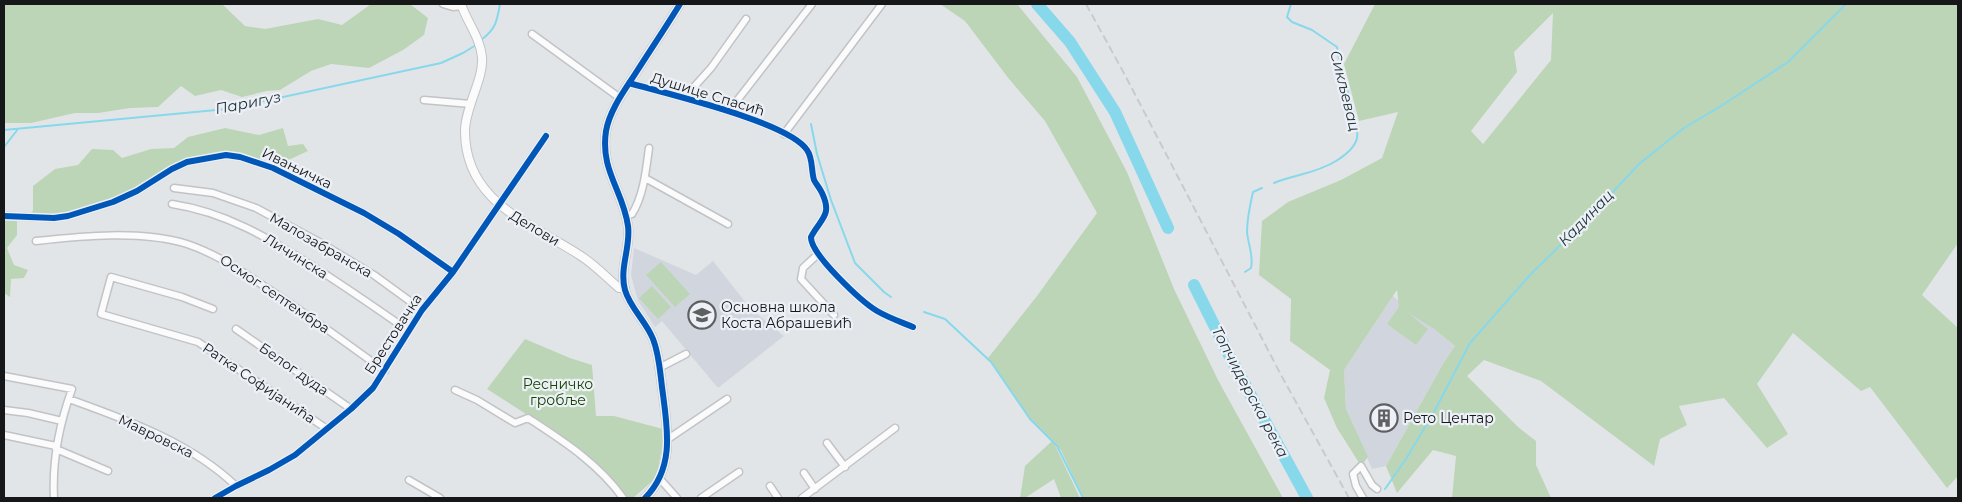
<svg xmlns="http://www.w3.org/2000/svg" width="1962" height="502" font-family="Montserrat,sans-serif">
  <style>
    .built { fill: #d1d6de }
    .green { fill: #bcd5b7; fill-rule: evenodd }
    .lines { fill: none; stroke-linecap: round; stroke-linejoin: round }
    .stream { stroke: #88d8ec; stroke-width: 2 }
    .river { stroke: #88d8ec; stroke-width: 12 }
    .minor-casing { stroke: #c1c3c6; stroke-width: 9 }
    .tertiary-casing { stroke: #c1c3c6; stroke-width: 10 }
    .minor { stroke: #fbfbfc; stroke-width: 6 }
    .tertiary { stroke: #fbfbfc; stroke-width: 8 }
    .rail { stroke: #c9cacb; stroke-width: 2; stroke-dasharray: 8 4; stroke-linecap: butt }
    .cycleway-casing { stroke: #edf1f7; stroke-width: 9 }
    .cycleway { stroke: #0057b8; stroke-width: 6 }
    .labels { text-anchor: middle; stroke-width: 4.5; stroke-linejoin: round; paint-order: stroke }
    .street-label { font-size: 14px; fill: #151719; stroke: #edf1f7 }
    .poi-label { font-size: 14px; fill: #151719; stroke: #edf1f7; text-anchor: start }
    .park-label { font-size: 14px; fill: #144600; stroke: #edf1f7 }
    .water-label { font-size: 15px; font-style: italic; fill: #1c3035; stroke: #edf1f7 }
  </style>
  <rect width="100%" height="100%" fill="#e2e5e8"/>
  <path class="built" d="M634 248 696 275 713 261 750 308 784 336 718 388 662 321 655 327 638 301 631 275Z
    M1393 296 1455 346 1444 362 1386 466 1372 469 1346 409 1344 370Z"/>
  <path class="green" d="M4 4H222L245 26 265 29 318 19 342 25 371 4H410L428 18 424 35 403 50 369 68 331 64 311 71 280 90 267 91 242 97 221 90 195 96 181 86 158 107 130 108 98 113H75L31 123H4Z
    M940 4H1017L1077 77 1127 172 1174 289 1218 380 1283 498H1083L1061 450 1054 443 1080 498H1061L1054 479 1025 498H1020L1025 466 1052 441 1030 419 988 358 1037 296 1097 213 1045 121 1009 79 965 21Z
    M1375 4H1958V243L1922 295 1958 328V476L1947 488 1870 387 1861 391 1793 333 1757 384 1788 434 1767 448 1724 398 1679 406 1687 425 1660 439 1654 466 1541 381 1484 360 1467 376 1518 427 1536 441V465L1551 498H1452L1456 456 1433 450 1397 493 1386 466 1444 362 1455 346 1434 329 1407 312 1428 329 1416 345 1387 324 1399 307 1397 290 1344 370 1346 409 1368 457 1361 466 1337 428 1324 398 1330 370 1290 341 1291 299 1259 275 1262 221 1288 202 1341 180 1382 158 1398 112 1359 121 1344 64ZM1553 13 1551 60 1483 144 1471 131 1517 72 1514 52Z
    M225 128 259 135 283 128 288 146 303 144 308 151 282 163 276 157H262L256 162 226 155 187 162 137 191 68 216 28 222 33 210V186L55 169 78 165 92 149 113 150 122 158 151 149 174 148 188 137Z
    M4 216 17 217V235L7 248 14 265 28 270 24 278 11 279 10 297 4 293Z
    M661 262 690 294 675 307 646 275Z
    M652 286 671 307 658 319 639 298Z
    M525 339 570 358 592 365 596 416H614L663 429V443L656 478 633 498H626L596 466 574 445 487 389Z"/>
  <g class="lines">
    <path class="stream" d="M481 40C496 29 497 21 500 4
      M811 124 817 154 831 200 855 263 884 292 891 297
      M4 130 227 109 441 63 463 53 476 45
      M4 147 18 129
      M1274 183C1294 175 1317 173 1336 161 1344 156 1355 148 1357 138 1360 123 1339 69 1337 47L1312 30 1292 22 1287 17 1291 4
      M1245 272 1251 268C1254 257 1248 244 1247 232 1247 218 1250 205 1253 192L1262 188
      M924 312 945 319 991 362 1030 419 1057 446 1083 498
      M1385 489 1406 459 1434 412 1470 343 1529 276 1599 207 1639 164 1684 128 1721 106 1788 62 1846 4"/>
    <path class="river" d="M1037 4 1070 42 1115 112 1168 228
      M1194 285 1230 357 1307 498"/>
    <g class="minor-casing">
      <path id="minor" d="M443 4 453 7 461 6
        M532 34 620 98
        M629 83C664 93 789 122 807 150 813 158 811 170 814 180 816 184 820 188 822 193 833 216 820 219 811 237 810 254 862 302 877 311 889 318 901 322 913 327
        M684 98 711 68 746 19
        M424 100 471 104
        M729 111 812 4
        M784 134 882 4
        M645 178 728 224
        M174 188 213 193 256 208 321 243 374 275 422 310
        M172 204C225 212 269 238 314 267 346 287 377 309 409 331
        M4 216 54 218 68 216 113 202 137 191 172 169 187 162 226 155 240 157 273 168 364 213 399 234 453 272
        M626 216 632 214C644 195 646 169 649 148
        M36 241C83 236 141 230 187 244 217 254 241 271 267 288 307 314 346 343 385 371
        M818 254 803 268 801 279 834 315
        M213 309 182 297 111 277 101 314 198 342 327 429
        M236 329 351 409
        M659 368 686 354
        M4 376 72 389C59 425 52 460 54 498
        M455 390 477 400 515 423 528 418C563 441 598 463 623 498
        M69 399C127 420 190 442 236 486
        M4 410 28 413 62 421
        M4 435 56 446
        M668 439 727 399
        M827 443 845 467
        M56 449 108 471
        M804 473 815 489
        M660 479 677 498
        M409 480 440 498
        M770 486 778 498
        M215 498 236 486 269 470 295 455 351 409 373 388 422 310 453 272 546 136
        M701 498 739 472
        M802 498 895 428
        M1363 498 1356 486 1353 474 1361 466 1372 485 1377 489"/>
    </g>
    <g class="tertiary-casing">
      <path id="tertiary" d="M461 4C467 22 480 37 482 57 484 79 465 107 465 131 465 203 531 223 581 256 595 265 606 277 619 288H625
        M645 498C676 467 667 426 662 387 660 371 659 354 653 339 646 321 630 308 625 290 619 268 631 247 628 226 623 190 600 171 606 131 610 109 625 90 637 71 651 49 666 27 680 4"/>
    </g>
    <use href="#minor" class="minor"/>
    <use href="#tertiary" class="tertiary"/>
    <path class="rail" d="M1086 4 1126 77 1281 375 1349 498"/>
    <g class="cycleway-casing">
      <path id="cycleway" d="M629 83C664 93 789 122 807 150 813 158 811 170 814 180 816 184 820 188 822 193 833 216 820 219 811 237 810 254 862 302 877 311 889 318 901 322 913 327
        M4 216 54 218 68 216 113 202 137 191 172 169 187 162 226 155 240 157 273 168 364 213 399 234 453 272
        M215 498 236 486 269 470 295 455 351 409 373 388 422 310 453 272 546 136
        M645 498C676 467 667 426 662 387 660 371 659 354 653 339 646 321 630 308 625 290 619 268 631 247 628 226 623 190 600 171 606 131 610 109 625 90 637 71 651 49 666 27 680 4"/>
    </g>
    <use href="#cycleway" class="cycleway"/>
  </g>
  <defs>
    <g id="school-ring" transform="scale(1.4375)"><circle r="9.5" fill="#edf1f7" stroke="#5d5f61" stroke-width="1.5"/><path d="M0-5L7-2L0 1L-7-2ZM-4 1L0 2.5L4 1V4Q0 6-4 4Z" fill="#5d5f61"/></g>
    <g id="building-ring" transform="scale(1.4375)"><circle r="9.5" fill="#edf1f7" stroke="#5d5f61" stroke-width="1.5"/><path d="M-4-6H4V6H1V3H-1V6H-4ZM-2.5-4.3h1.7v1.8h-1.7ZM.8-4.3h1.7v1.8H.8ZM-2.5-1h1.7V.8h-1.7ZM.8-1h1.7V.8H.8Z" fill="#5d5f61"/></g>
  </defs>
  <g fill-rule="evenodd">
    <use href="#school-ring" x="702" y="315"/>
    <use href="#building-ring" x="1384" y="418"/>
  </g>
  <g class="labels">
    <g class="street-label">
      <text transform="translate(708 94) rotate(17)" y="5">Душице Спасић</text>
      <text transform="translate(297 168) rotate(26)" y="5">Ивањичка</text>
      <text transform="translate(535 228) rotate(31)" y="5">Делови</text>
      <text transform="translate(321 245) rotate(30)" y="5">Малозабранска</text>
      <text transform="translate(296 256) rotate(32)" y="5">Личинска</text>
      <text transform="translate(275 294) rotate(34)" y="5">Осмог септембра</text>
      <text transform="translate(393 334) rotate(-57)" y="5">Брестовачка</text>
      <text transform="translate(294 369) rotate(35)" y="5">Белог дуда</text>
      <text transform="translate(259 383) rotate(34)" y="5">Ратка Софијанића</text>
      <text transform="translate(156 436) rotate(26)" y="5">Мавровска</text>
    </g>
    <g class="poi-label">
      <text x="721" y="312">Основна школа<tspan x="721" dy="16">Коста Абрашевић</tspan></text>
      <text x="1403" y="423">Рето Центар</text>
    </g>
    <g class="park-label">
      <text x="558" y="389">Ресничко<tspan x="558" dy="16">гробље</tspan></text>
    </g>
    <g class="water-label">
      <text transform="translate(1345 91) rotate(76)" y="5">Сикљевац</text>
      <text transform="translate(248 103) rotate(-11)" y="5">Паригуз</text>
      <text transform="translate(1586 218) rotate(-46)" y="5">Кадинац</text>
      <text transform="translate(1250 392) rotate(62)" y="5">Топчидерска река</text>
    </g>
  </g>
  <rect width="1962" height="502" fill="none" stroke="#151719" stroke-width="10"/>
</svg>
